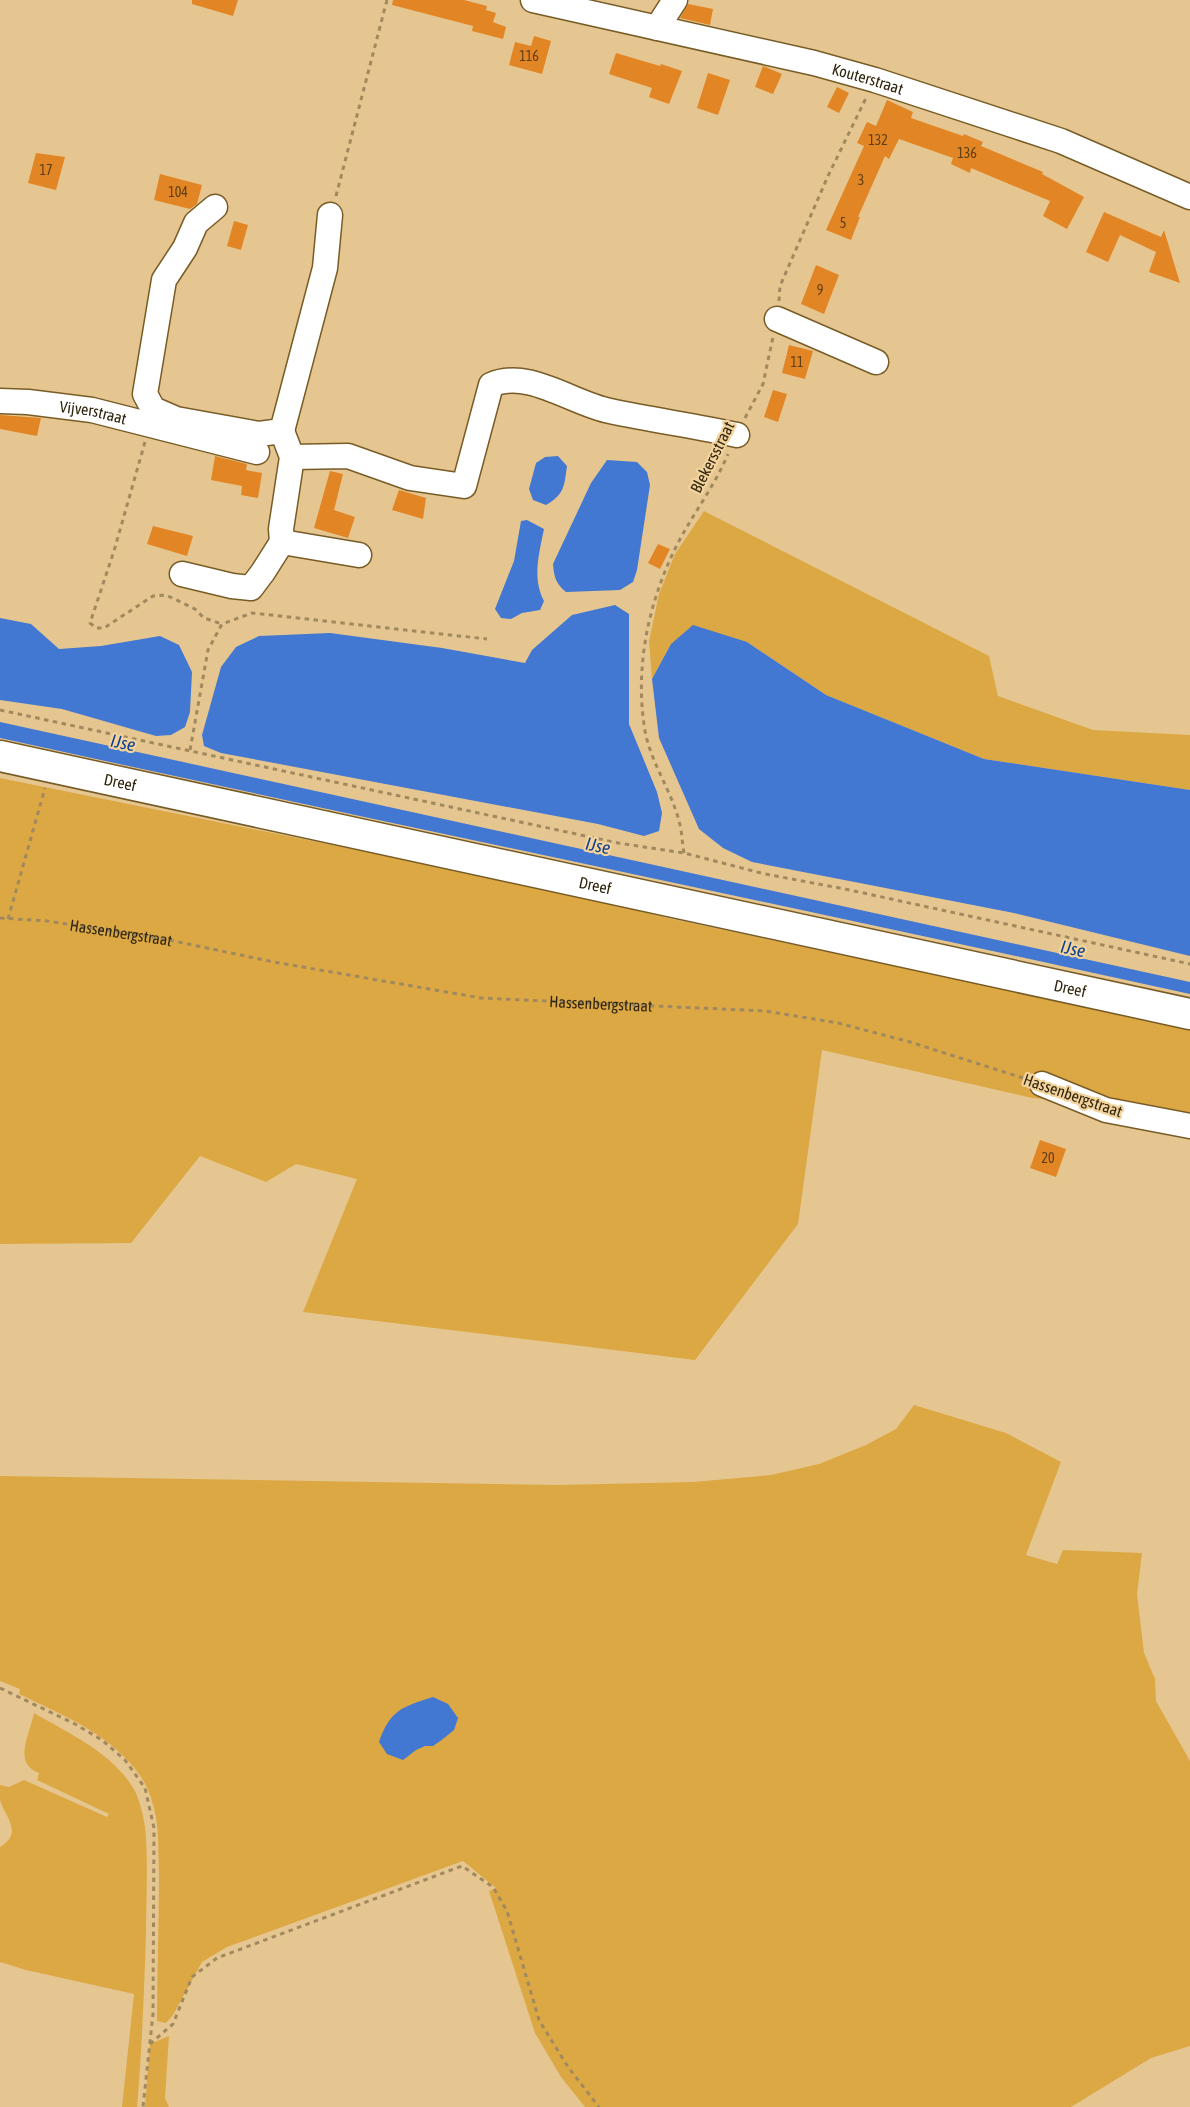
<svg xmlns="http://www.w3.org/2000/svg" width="1190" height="2107" font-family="'Asap Condensed',sans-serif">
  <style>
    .green { fill: #dca844 }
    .water { fill: #4277d2 }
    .building { fill: #e28524 }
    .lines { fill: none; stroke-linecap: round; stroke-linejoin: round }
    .minor-casing { stroke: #785c26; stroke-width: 27 }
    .major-casing { stroke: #785c26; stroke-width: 33 }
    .path { stroke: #a1895f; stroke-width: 3; stroke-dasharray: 4.5 4.5; stroke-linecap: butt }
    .minor { stroke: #fff; stroke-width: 24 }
    .major { stroke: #fff; stroke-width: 30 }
    .labels { text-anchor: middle; stroke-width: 4.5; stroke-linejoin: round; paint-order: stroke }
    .number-label { font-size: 14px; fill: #5d3d14 }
    .street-label { font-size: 16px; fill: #31250f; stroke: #f3d39c }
    .water-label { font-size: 18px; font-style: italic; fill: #0f3f91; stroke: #f3d39c }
  </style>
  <rect width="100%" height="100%" fill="#e6c690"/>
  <path class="green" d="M704 511 989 656 998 696 1093 730 1190 735V790L984 759 826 695 747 642 671 644 652 679 649 641 659 594 675 554Z
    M0 778 595 898 667 918 1190 1028V1125L1093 1103 1032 1098 822 1050 798 1224 695 1360 303 1312 357 1179 296 1164 266 1182 200 1156 131 1243 0 1244Z
    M914 1405 1006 1433 1061 1462 1026 1555 1057 1564 1063 1550 1142 1553 1137 1594 1144 1653 1155 1679 1156 1701 1190 1761V2046L1151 2058 1071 2107H585L561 2077 535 2033 489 1891 496 1888 463 1861 227 1947 202 1962 173 2015 166 2023 157 2021C157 1973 159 1924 159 1875 158 1850 160 1823 151 1798 147 1785 140 1774 130 1763 101 1730 58 1713 19 1694L20 1689 0 1681V1476L559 1485 693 1482 771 1475 819 1464 866 1445 896 1429Z
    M34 1713C70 1734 109 1751 132 1786 141 1800 145 1822 146 1838 148 1870 146 1902 146 1934 144 1992 142 2050 137 2107H122L134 1994 26 1970 0 1962V1847C24 1833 5 1817 0 1800 0 1796 0 1790 0 1785L9 1787 24 1780 107 1817 109 1814 37 1780 39 1773C12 1763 30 1734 34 1713Z
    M169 2036 165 2098 169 2107H145L150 2044Z"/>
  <path class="water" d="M558 456 567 466C564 486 565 494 546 505L533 500 529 489 536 463 545 457Z
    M607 460 637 462 647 472 650 485 637 570 633 582 620 590 566 592C556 584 554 577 553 564L591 483Z
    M527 520 544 529C539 554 532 578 544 601L540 610 522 613 511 619 501 618 495 609 514 561 521 521Z
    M615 605 629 614V724L657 792 662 813 659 831 644 836 598 824 221 753 204 746 202 735 221 667 236 647 259 636 330 633 442 648 525 663 532 650 572 615Z
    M0 618 31 624 59 649 101 646 160 636 179 645 192 672 190 712 185 727 171 735 156 736 62 709 0 700Z
    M693 625 747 642 826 695 984 759 1190 790V956L1014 913 752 862 723 848 699 829 659 738 652 679 671 644Z
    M0 722 1190 982V994C794 907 396 825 0 738Z
    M433 1697 448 1704 458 1718 454 1730 443 1739 433 1746H425L416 1750 403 1760 387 1754 379 1742C390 1710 402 1707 433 1697Z"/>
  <path class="building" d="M192 0H238L233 16 192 4Z
    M393 0H464L487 6 486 10 496 13 493 22 506 27 503 39 472 31 473 26 392 5Z
    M688 4 713 9 710 25 680 18Z
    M534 36 551 41 542 74 509 65 515 42 531 46Z
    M616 53 660 66 661 64 682 71 669 104 649 97 652 88 609 74Z
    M763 66 782 74 773 94 755 87Z
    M708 73 730 80 718 115 697 108Z
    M837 87 849 93 839 113 827 107Z
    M887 100 913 112 911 118 963 136 964 134 983 142 981 146 1043 172 1042 174 1084 197 1067 229 1043 216 1050 201 971 168 970 173 951 164 953 158 899 139 889 159 885 156 858 217H860L851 240 826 230 864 146 857 143 867 122 876 126Z
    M36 153 65 157 56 190 28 183Z
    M160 174 202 185 197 204 190 209 154 200Z
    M1104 212 1161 237 1164 230 1180 283 1149 272 1156 252 1120 235 1108 262 1086 252Z
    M234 221 248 225 241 250 227 246Z
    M816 265 839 275 824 314 801 304Z
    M789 345 813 351 805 379 782 373Z
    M773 390 787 394 778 422 764 417Z
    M0 415 41 418 37 436 0 429Z
    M215 456 247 464 246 470 262 473 258 498 241 495 242 486 211 480Z
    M330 471 343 474 334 510 355 517 348 538 314 528Z
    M399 490 426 498 423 519 392 510Z
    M153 526 193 536 187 556 147 544Z
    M658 544 670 549 660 569 648 563Z
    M1040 1140 1066 1149 1056 1177 1030 1168Z"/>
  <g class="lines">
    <g class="minor-casing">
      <g id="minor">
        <path id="s2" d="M533 0 814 63 875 80 1061 141 1190 197"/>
        <path d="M657 28 675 0"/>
        <path d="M777 319 876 362"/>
        <path id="s3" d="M0 401 28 402 92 410 257 452"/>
        <path d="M282 431 325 268 330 215"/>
        <path d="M292 457 348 456 410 478 464 486 491 385C528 368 573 404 610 411 652 420 695 426 737 435"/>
        <path d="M282 542 359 555"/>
        <path d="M182 574 232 586 251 588 263 572 282 542 281 529 292 457 282 431 259 434 176 419 153 409 145 394 164 280 185 248 196 223 215 207"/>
        <path d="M1042 1084 1106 1110 1190 1126"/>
      </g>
    </g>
    <g class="major-casing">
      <g id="major">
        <path id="s4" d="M0 756 1190 1014"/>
      </g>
    </g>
    <g class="path">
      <path d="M336 196 387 0"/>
      <path d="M779 301 780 286 828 176 866 98"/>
      <path d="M745 418 763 384 773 337"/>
      <path d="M145 442 114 551 90 623 96 628H104L153 596 166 595 195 609 204 618 222 624"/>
      <path d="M0 710 618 843 684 853 765 874 845 889 1190 964"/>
      <path d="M190 750 208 650 222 624 252 613 487 639"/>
      <path d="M684 853C682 842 682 831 679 821 671 790 651 763 645 731 634 666 649 599 679 541 695 511 715 485 728 454"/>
      <path id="s1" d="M0 918 47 921 164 939 274 962 481 998 765 1011 838 1023 910 1042 1023 1078"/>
      <path d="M8 919 45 788"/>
      <path d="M0 1688 75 1724 102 1740 125 1760 145 1788 154 1828 153 2014 143 2107"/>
      <path d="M150 2044 173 2024 192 1977 217 1958 462 1866 493 1887 507 1911 539 2020 568 2067 599 2107"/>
    </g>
    <use href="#minor" class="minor"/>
    <use href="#major" class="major"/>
  </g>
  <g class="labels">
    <g class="number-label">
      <text x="529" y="61">116</text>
      <text x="878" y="145">132</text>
      <text x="967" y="158">136</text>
      <text x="46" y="175">17</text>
      <text x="861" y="185">3</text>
      <text x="178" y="197">104</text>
      <text x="843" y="228">5</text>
      <text x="820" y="295">9</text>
      <text x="797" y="367">11</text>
      <text x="1048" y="1163">20</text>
    </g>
    <g class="street-label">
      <text dy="6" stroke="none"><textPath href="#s2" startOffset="344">Kouterstraat</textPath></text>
      <text dy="6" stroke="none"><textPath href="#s3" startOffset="94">Vijverstraat</textPath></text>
      <text transform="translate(712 457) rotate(-63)" y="6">Blekersstraat</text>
      <text dy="6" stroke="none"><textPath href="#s4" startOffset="123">Dreef</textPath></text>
      <text dy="6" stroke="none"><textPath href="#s4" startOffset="609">Dreef</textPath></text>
      <text dy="6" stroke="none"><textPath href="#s1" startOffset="122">Hassenbergstraat</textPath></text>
      <text dy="6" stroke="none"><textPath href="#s4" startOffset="1095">Dreef</textPath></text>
      <text dy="6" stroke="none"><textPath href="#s1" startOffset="608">Hassenbergstraat</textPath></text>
      <text transform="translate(1073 1095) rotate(19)" y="6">Hassenbergstraat</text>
    </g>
    <g class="water-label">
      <text transform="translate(123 743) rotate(12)" y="6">IJse</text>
      <text transform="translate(598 846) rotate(12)" y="6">IJse</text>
      <text transform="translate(1073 949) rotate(12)" y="6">IJse</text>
    </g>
  </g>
</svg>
